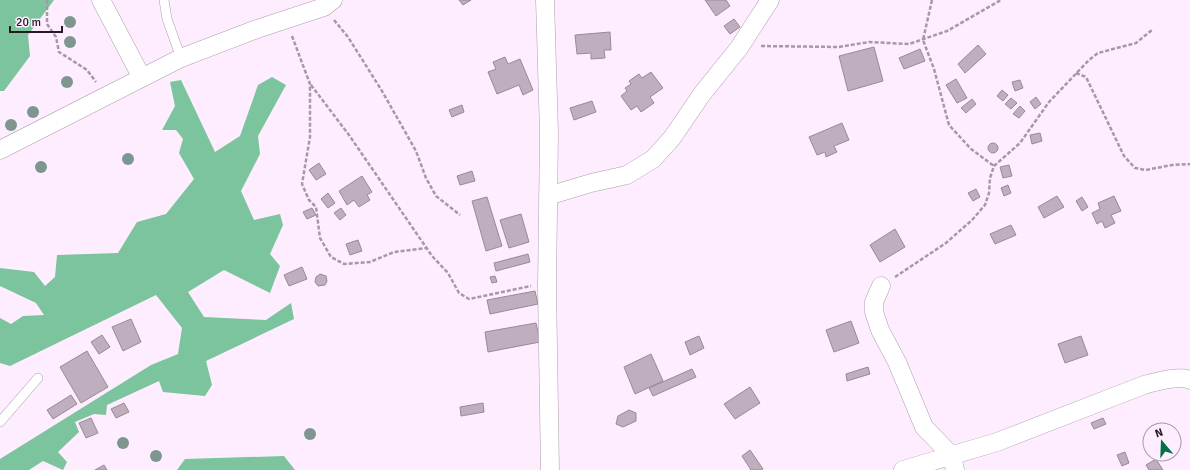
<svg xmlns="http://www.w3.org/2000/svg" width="1190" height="470" font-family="Signika,sans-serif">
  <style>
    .forest { fill: #7bc49d }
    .building { fill: #beaebe; stroke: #988998 }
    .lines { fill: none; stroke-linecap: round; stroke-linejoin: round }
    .lane-casing { stroke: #ad9eae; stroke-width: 10 }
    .street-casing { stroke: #ad9eae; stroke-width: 19 }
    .path { stroke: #a699a6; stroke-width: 2.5; stroke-dasharray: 4 2; stroke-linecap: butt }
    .lane { stroke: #fff; stroke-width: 9 }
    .street { stroke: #fff; stroke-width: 18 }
    .tree { fill: #7e968f }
  </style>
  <rect width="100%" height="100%" fill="#feedfe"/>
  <path class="forest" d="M0 0H54L28 35 30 56 4 91H0Z
    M272 77 286 85 258 136 260 154 241 191 254 220 280 214 283 225 270 254 280 266 270 293 224 270 188 292 204 317 266 320 291 303 294 319 206 361 212 385 205 396 163 392 159 381 107 405 106 415 94 414 75 422 79 432 58 452 67 462 63 470 43 461 29 470H0V459L151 365 178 354 182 328 156 295 10 366 0 363V318L11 324 23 316 44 315 36 303 0 286V268L34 272 45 286 55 277 57 255 118 253 137 222 166 214 194 179 179 153 183 139 176 130H162L175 106 170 82 181 80 215 152 240 136 258 85Z
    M284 456 295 470H177L185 459Z"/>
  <path class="building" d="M459 0H471L463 5Z
    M705 0H726L730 6 716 16Z
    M734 19 740 27 730 34 724 26Z
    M610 32 611 50H604L605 58 591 59V53L577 54 575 35Z
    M978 45 986 54 965 73 958 64Z
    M874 47 883 81 848 91 839 56Z
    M920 49 925 61 904 69 899 58Z
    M505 57 508 64 520 59 533 90 523 95 519 85 497 94 488 72 496 69 493 62Z
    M651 72 663 88 650 97 654 103 641 112 637 106 631 110 621 96 627 91 625 88 631 84 629 81 639 74 642 78Z
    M956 79 967 98 957 103 946 85Z
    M1020 80 1023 88 1015 91 1012 82Z
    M1002 90 1008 95 1003 101 997 96Z
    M1036 97 1041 104 1035 109 1030 102Z
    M1011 98 1017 103 1011 109 1005 104Z
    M972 99 976 104 966 113 961 108Z
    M592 101 596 112 574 120 570 108Z
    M462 105 464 112 452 117 449 110Z
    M1020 106 1025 111 1019 118 1013 114Z
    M842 123 849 140 834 146 837 152 826 157 825 152 817 155 809 137Z
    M1040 133 1042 141 1032 144 1030 135Z
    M988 148a5 5 0 1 1 10 0a5 5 0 1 1-10 0Z
    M319 163 326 174 316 180 309 170Z
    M1009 165 1012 176 1003 178 1000 167Z
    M472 171 475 181 460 185 457 176Z
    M362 176 372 192 367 195 370 200 359 207 354 200 347 205 339 191Z
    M1008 185 1011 193 1004 196 1001 188Z
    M976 189 980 197 973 201 968 193Z
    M328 193 335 203 328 208 321 199Z
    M1057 196 1064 207 1044 218 1038 207Z
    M1114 196 1121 211 1111 215 1115 223 1105 228 1102 221 1097 224 1092 213 1100 209 1098 203Z
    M487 197 502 246 486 251 472 201Z
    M1082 197 1088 207 1082 211 1076 201Z
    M312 208 316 215 307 219 303 212Z
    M341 208 346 215 340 220 334 213Z
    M521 214 529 242 509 248 500 220Z
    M1011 225 1016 235 995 244 990 234Z
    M895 229 905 247 880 262 870 245Z
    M358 240 362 251 350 255 346 244Z
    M528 254 530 262 496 271 494 263Z
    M302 267 307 279 289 286 284 275Z
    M320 274 326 276 327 281 325 285 318 286 315 282 316 277Z
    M495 276 497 282 492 283 490 277Z
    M535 291 538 304 490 314 487 300Z
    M131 319 141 342 123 351 112 327Z
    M851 321 859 343 834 352 826 330Z
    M536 323 540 342 488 352 485 332Z
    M102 335 110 347 99 354 91 342Z
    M699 336 704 348 690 355 685 342Z
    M1081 336 1088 355 1065 363 1058 344Z
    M87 351 108 387 81 403 60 367Z
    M651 354 663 381 635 394 624 367Z
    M868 367 870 374 847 381 846 374Z
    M692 369 696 377 653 396 649 388Z
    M750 387 760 403 735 419 724 404Z
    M71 395 77 404 53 419 47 410Z
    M124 403 129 412 116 418 111 409Z
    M483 403 484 412 461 416 460 407Z
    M629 410 636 413V421L623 427 616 424 618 416Z
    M91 418 98 433 86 438 79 423Z
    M1103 418 1106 424 1094 429 1091 423Z
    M750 450 763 469 761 470H751L742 456Z
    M1125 452 1129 463 1122 466 1117 455Z
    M1156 459 1163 470H1149L1146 465Z
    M104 465 107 470H95Z"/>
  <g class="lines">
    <g class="lane-casing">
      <path id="lane" d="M164 0 167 19 181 58
        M0 422 38 378"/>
    </g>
    <g class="street-casing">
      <path id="street" d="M101 0 142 78
        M545 0 549 133 547 287 550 470
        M0 150 181 58 257 29 324 7 333 0
        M548 196 591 183 627 175 653 159 672 138 702 94 739 48 770 0
        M881 286 874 302V312L880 330 897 362 924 427 952 456 955 470
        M903 470 997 442 1144 385C1155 382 1180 375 1190 380"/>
    </g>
    <path class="path" d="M47 0V24L56 37 59 52 87 70 96 82
      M932 0 923 40 934 69 949 125 971 149 994 166
      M334 20 348 37 382 91 416 151 426 178 436 196 460 215
      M292 36 310 84V137L302 184 309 200 316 207 320 238 331 257 344 264 370 262 394 252 427 248
      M761 46 839 47 869 42 909 44 947 31 1001 0
      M1076 73 1086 77 1124 156 1135 168 1146 170 1172 165 1190 164
      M311 85 349 135 432 256 448 273 459 293 469 299 531 286
      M895 277 946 243 972 220 985 205 989 193 990 178 994 166 1020 143 1049 102 1089 60 1098 53 1136 43 1152 30"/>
    <use href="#lane" class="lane"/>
    <use href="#street" class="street"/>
  </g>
  <g class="tree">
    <circle cx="70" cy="22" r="6"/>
    <circle cx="70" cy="42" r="6"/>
    <circle cx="67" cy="82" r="6"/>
    <circle cx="33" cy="112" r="6"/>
    <circle cx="11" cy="125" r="6"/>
    <circle cx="128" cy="159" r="6"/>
    <circle cx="41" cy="167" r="6"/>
    <circle cx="310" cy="434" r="6"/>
    <circle cx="123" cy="443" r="6"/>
    <circle cx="156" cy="456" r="6"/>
  </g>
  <g transform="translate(1162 442) rotate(341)"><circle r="19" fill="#feedfe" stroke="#a699a6"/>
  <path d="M0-3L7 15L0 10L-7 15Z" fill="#036f47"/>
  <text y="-6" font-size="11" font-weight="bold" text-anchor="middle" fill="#221c22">N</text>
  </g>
  <path d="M10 26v6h52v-6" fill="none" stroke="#221c22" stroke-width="2"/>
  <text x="16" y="26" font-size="12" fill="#221c22" stroke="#feedfe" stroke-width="3" paint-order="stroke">20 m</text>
</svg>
